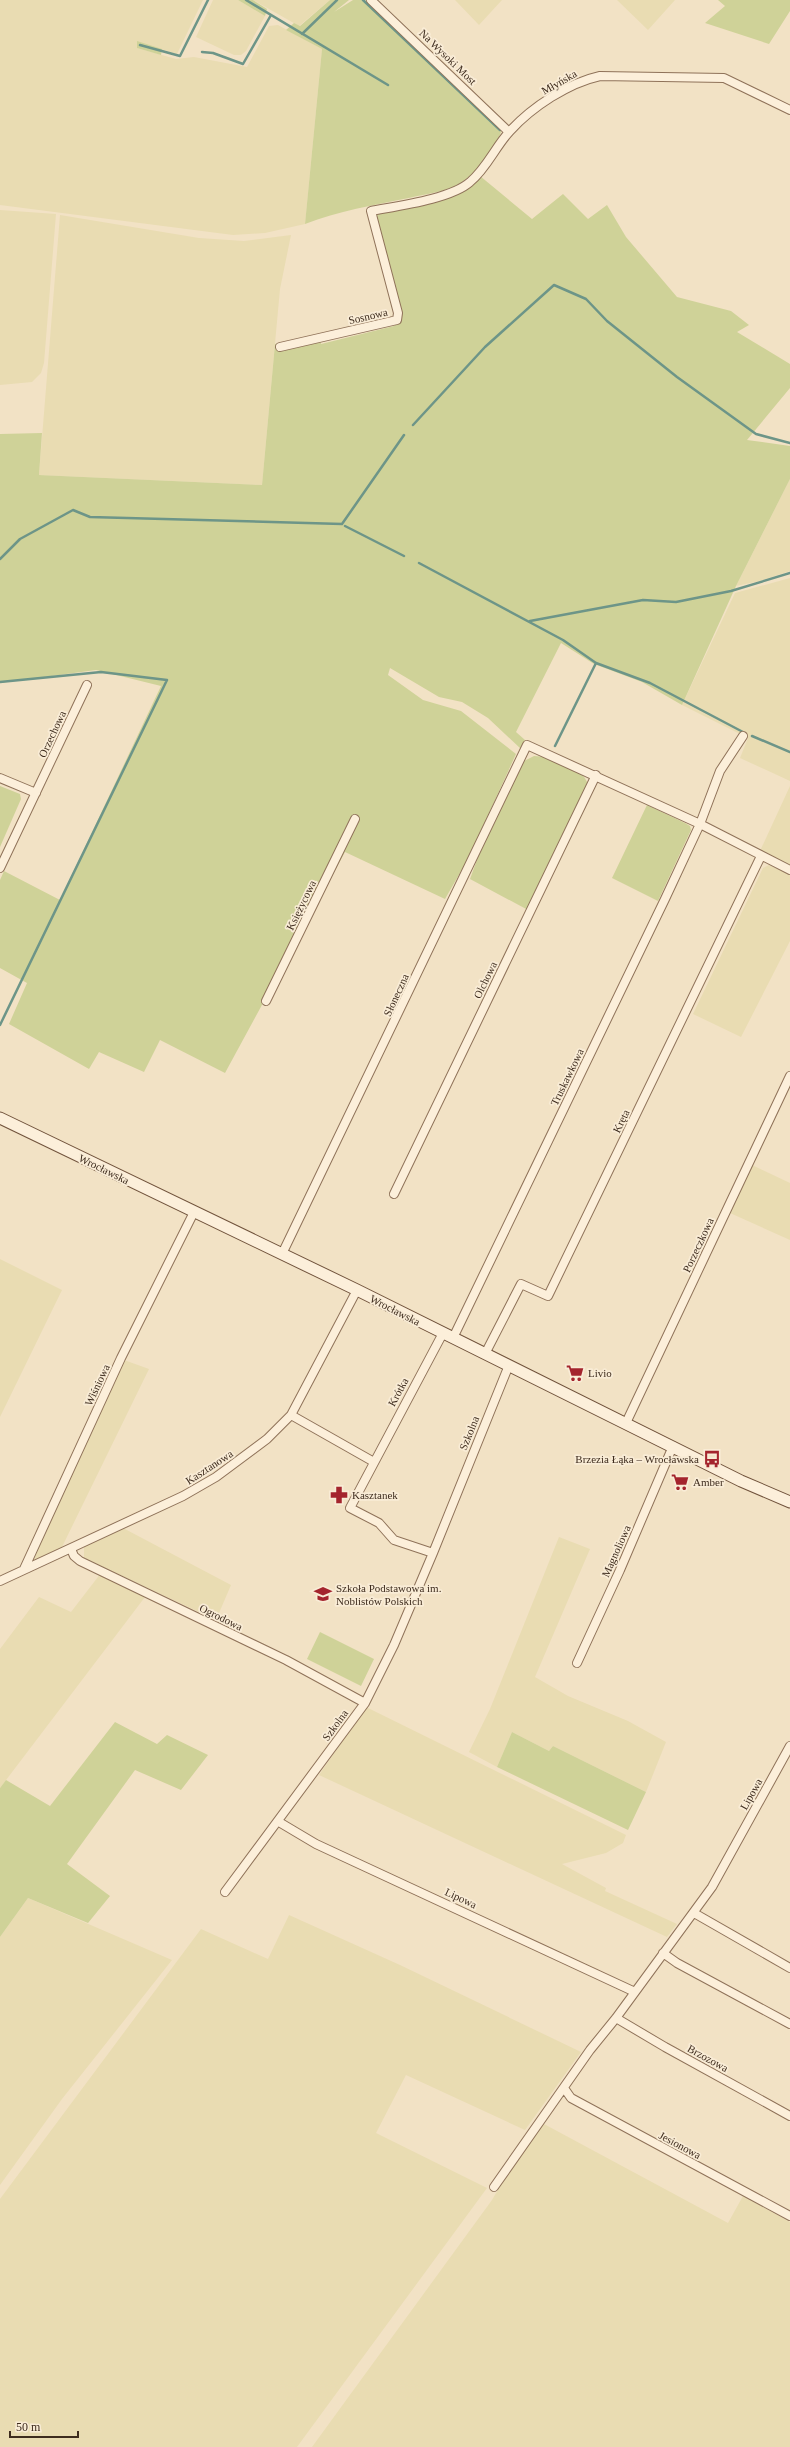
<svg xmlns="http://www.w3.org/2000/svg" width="790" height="2447" font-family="Georgia,serif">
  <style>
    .farmland { fill: #e9dcb2 }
    .green { fill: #cfd298 }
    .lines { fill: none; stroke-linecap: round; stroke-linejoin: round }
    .stream { stroke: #6d9588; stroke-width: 2.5 }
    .street-casing { stroke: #8f7259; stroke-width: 10 }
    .secondary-casing { stroke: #71533c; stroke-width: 13 }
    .street { stroke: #fcefda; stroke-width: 8 }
    .secondary { stroke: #fcefda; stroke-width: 11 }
    .labels { text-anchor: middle; stroke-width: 3.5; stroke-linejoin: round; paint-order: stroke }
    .street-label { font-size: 11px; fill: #3e2c1e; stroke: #f9ecd6 }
    .poi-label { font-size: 11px; fill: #3e2c1e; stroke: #f9ecd6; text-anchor: start }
  </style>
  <rect width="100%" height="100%" fill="#f2e2c5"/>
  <path class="farmland" d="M0 0H203L177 54 137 42V48L176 59 194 57 247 67 269 26 278 25 322 49 305 224 265 233 233 235 0 205Z
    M213 0H238L265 16 246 51 241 55H234L196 37Z
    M253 0H330L299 26Z
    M455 0H502L479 25Z
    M617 0H675L648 30Z
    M0 210 56 214 44 363 41 373 32 382 0 385Z
    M60 215 199 238 244 241 291 235 280 289 262 485 39 475Z
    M790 479V571L760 581 736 586Z
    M790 578V781L740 758 748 738 682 705 735 593Z
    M790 786V865L760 851Z
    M769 865 790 875V941L741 1037 693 1014 763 868Z
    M752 1165 790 1183V1240L730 1213Z
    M0 1259 62 1290 0 1417Z
    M124 1360 149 1369 61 1549 30 1563Z
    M123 1528 231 1585 216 1620 84 1558V1546Z
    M559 1537 590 1549 535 1677 568 1696 628 1721 666 1742 646 1792 553 1746 549 1751 512 1732 497 1767 469 1752 490 1709Z
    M101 1573 145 1597 0 1788V1649L39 1597 71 1612Z
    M366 1707 626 1835 623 1843 606 1853 562 1864 606 1888 605 1891 677 1924 667 1937 319 1775Z
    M28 1898 172 1960 62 2099 0 2185V1937Z
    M289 1915 400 1965 581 2052 525 2130 406 2075 376 2133 487 2188 297 2447H0V2199L201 1929 268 1959Z
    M544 2124 728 2223 743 2196 790 2222V2447H312L492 2200 514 2162Z"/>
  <path class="green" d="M238 0H253L267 9 265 16Z
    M330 0H349L334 12 353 0H365L502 129C496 149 477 173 459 184 445 192 425 194 409 198 374 205 338 211 305 224L322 49 286 30 294 23 300 26Z
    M718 0H790V11L769 44 705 23 725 6Z
    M137 41 162 49 161 55 137 48Z
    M480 176 532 219 563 194 588 219 607 205 626 237 677 297 731 311 749 325 737 332 790 364V388L747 440 790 446V479L736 586 682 705 642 682 594 664 561 643 516 732 525 740 521 749 488 718 462 702 439 697 390 668 388 675 423 700 461 711 516 754 468 859 445 899 345 852 225 1073 160 1040 144 1072 99 1052 89 1069 9 1024 27 983 0 968V880L4 871 60 900 161 686 96 670 0 683V434L42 433 39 475 262 485 275 344 319 334 321 344 394 326 402 319 401 310 376 225 377 215 381 212 470 188Z
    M534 756C550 756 584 767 588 785L528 910 470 879 478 857 524 761Z
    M0 786 20 794 21 799 0 847Z
    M647 805 685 823 690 826 691 830 658 901 612 878Z
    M320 1632 374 1659 361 1686 307 1659Z
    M115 1722 157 1744 167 1735 208 1755 181 1790 135 1770 67 1864 110 1896 88 1923 28 1898 0 1937V1788L6 1780 50 1806Z
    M512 1732 549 1751 553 1746 646 1792 628 1830 497 1767Z"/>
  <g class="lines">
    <path class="stream" d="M246 0 388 85
      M363 0 500 130
      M302 34 337 0
      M140 45 180 56 208 0
      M202 52 213 53 243 64 271 15
      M413 425 485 347 554 285 586 299 607 321 677 377 756 434 790 443
      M345 526 404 556
      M0 559 20 539 73 510 90 517 342 524 404 435
      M419 563 563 640 596 663 650 683 743 732
      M530 621 643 600 676 602 731 591 790 573
      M0 682 101 672 167 680 0 1025
      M752 736 790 752
      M555 746 596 663"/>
    <g class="street-casing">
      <path id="street" d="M371 0 509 132
        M280 347 397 320 398 313 371 211C397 206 451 199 470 182 487 168 495 147 510 131 532 107 568 83 600 76L724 78 790 110
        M0 778 36 793
        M0 868 87 685
        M266 1001 355 819
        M394 1194 596 775
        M282 1254 527 745 700 824 790 870
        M453 1338 665 899 700 824 720 771 743 736
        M485 1354 521 1284 548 1296 761 856
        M291 1415 374 1462
        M626 1423 790 1076
        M71 1549 74 1556 80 1561 286 1660 365 1703
        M433 1553 394 1540 379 1523 350 1508 443 1333
        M24 1569 121 1358 194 1212
        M0 1581 183 1496 216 1477 267 1439 291 1415 357 1290
        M577 1663 620 1570 673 1446
        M279 1822 316 1844 635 1992
        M225 1892 365 1703 394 1645 433 1553 509 1365
        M694 1913 790 1968
        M663 1953 677 1963 790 2024
        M616 2018 665 2047 790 2116
        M564 2088 571 2098 790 2216
        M494 2187 590 2050 616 2018 712 1887 790 1746"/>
    </g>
    <g class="secondary-casing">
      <path id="secondary" d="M0 1118 357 1290 741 1481 790 1502"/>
    </g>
    <use href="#street" class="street"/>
    <use href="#secondary" class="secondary"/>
  </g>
  <defs>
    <g id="supermarket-bare" transform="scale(1.38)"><path d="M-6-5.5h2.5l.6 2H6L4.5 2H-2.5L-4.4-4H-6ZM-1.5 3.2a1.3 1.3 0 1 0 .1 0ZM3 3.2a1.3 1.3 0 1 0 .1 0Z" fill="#a4242d" stroke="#f9ecd6" stroke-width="2.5" paint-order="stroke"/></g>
    <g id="bus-bare" transform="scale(1.38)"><path d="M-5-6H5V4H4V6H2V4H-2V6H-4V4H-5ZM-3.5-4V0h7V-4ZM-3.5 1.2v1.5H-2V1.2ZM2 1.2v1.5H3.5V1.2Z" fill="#a4242d" stroke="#f9ecd6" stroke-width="2.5" paint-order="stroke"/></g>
    <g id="pharmacy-bare" transform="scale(1.38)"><path d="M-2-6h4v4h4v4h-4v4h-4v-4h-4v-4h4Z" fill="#a4242d" stroke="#f9ecd6" stroke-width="2.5" paint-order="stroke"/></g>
    <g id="school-bare" transform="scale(1.38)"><path d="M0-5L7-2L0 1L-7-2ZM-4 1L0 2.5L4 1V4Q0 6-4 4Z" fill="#a4242d" stroke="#f9ecd6" stroke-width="2.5" paint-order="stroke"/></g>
  </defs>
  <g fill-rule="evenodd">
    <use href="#supermarket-bare" x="575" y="1373"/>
    <use href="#bus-bare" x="712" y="1459"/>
    <use href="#supermarket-bare" x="680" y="1482"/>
    <use href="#pharmacy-bare" x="339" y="1495"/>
    <use href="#school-bare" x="323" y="1594"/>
  </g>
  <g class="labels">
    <g class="street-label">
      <text transform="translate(448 57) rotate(44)" y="4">Na Wysoki Most</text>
      <text transform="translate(559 82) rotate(-30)" y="4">Młyńska</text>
      <text transform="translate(368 316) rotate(-13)" y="4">Sosnowa</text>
      <text transform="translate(52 734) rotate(-65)" y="4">Orzechowa</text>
      <text transform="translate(301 905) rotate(-64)" y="4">Księżycowa</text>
      <text transform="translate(485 980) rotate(-64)" y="4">Olchowa</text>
      <text transform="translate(396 995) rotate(-65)" y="4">Słoneczna</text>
      <text transform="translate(567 1077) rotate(-64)" y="4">Truskawkowa</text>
      <text transform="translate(621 1121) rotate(-64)" y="4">Kręta</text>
      <text transform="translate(104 1169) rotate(26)" y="4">Wrocławska</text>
      <text transform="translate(698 1245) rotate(-65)" y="4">Porzeczkowa</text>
      <text transform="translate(395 1310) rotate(27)" y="4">Wrocławska</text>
      <text transform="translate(97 1385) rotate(-65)" y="4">Wiśniowa</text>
      <text transform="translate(398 1392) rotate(-62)" y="4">Krótka</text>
      <text transform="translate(469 1433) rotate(-68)" y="4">Szkolna</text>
      <text transform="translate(209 1467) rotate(-33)" y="4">Kasztanowa</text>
      <text transform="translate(616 1551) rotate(-66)" y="4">Magnoliowa</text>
      <text transform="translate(221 1617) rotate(26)" y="4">Ogrodowa</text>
      <text transform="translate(335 1725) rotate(-54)" y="4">Szkolna</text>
      <text transform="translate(751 1794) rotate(-61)" y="4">Lipowa</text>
      <text transform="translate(461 1898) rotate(25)" y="4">Lipowa</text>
      <text transform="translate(708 2058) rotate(29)" y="4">Brzozowa</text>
      <text transform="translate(680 2145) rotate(28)" y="4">Jesionowa</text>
    </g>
    <g class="poi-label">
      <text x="588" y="1377">Livio</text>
      <text x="699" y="1463" text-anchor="end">Brzezia Łąka – Wrocławska</text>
      <text x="693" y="1486">Amber</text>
      <text x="352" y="1499">Kasztanek</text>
      <text x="336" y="1592">Szkoła Podstawowa im.<tspan x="336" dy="13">Noblistów Polskich</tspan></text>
    </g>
  </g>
  <path d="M10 2431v6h68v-6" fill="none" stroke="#3e2c1e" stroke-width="2"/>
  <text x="16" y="2431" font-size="12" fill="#3e2c1e" stroke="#f9ecd6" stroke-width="3" paint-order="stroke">50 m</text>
</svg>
